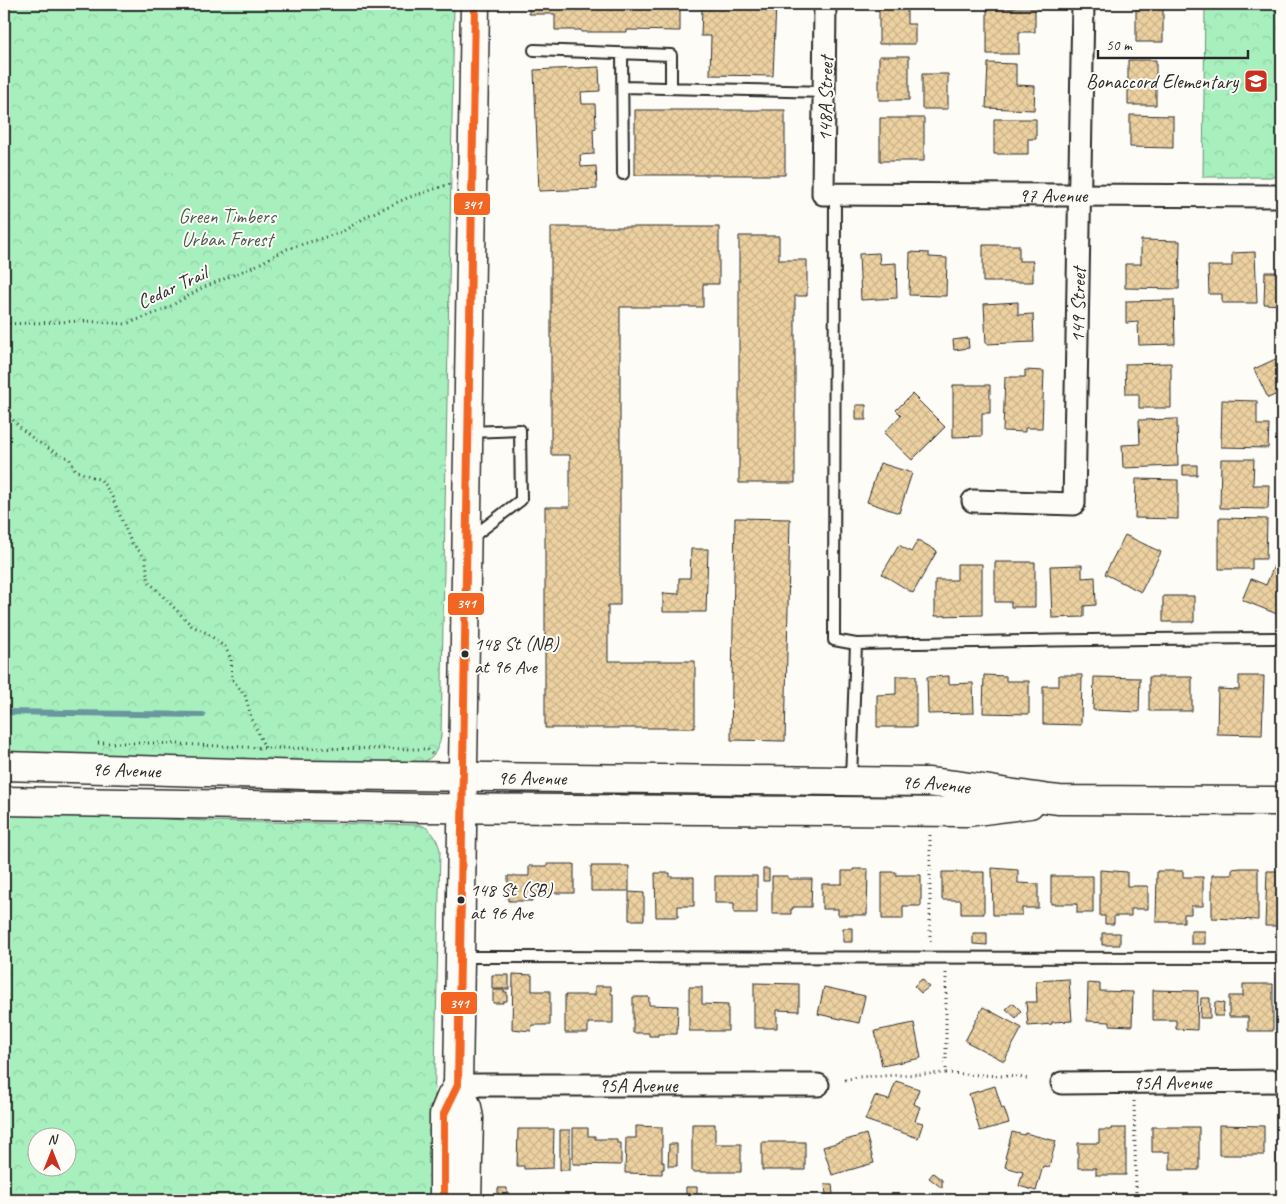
<svg xmlns="http://www.w3.org/2000/svg" width="1286" height="1204" font-family="Caveat,sans-serif">
  <style>
    .park { fill: url(#park-crowns); stroke: #698e74; fill-rule: evenodd }
    .lines { fill: none; stroke-linecap: round; stroke-linejoin: round }
    .stream { stroke: #68989e; stroke-width: 6 }
    .building { fill: url(#building-cross-hatch); stroke: #2b2b2b }
    .service-casing { stroke: #2b2b2b; stroke-width: 14 }
    .minor-casing { stroke: #2b2b2b; stroke-width: 25 }
    .secondary-casing { stroke: #2b2b2b; stroke-width: 31 }
    .path { stroke: #2b2b2b; stroke-width: 3; stroke-dasharray: 1 4; stroke-linecap: butt }
    .service { stroke: #fdfcf7; stroke-width: 10 }
    .minor { stroke: #fdfcf7; stroke-width: 21 }
    .secondary { stroke: #fdfcf7; stroke-width: 28 }
    .bus-1-casing { stroke: #fdfcf7; stroke-width: 11 }
    .bus-1 { stroke: #f26522; stroke-width: 8 }
    .bus-dot { fill: #2b2b2b; stroke: #fdfcf7; stroke-width: 2 }
    .labels { text-anchor: middle; stroke-width: 4; stroke-linejoin: round; paint-order: stroke }
    .bus-label { font-size: 19px; fill: #2b2b2b; stroke: #fdfcf7; text-anchor: start }
    .poi-label { font-size: 20px; fill: #2b2b2b; stroke: #fdfcf7; text-anchor: end }
    .street-label { font-size: 20px; fill: #2b2b2b; stroke: #fdfcf7 }
    .park-label { font-size: 20px; fill: #4a5c50; stroke: #fdfcf7 }
    .line-badge { stroke: #fdfcf7; stroke-width: 2 }
    .badge-label { font-size: 14px; text-anchor: middle; font-weight: bold; fill: #fff }
  </style>
  <defs>
    <pattern id="park-crowns" width="20" height="18" patternUnits="userSpaceOnUse" patternTransform="scale(1.25)"><rect width="20" height="18" fill="#a7f0be"/><path d="M2 6a3 3 0 1 1 6 0M12 15a3 3 0 1 1 6 0" fill="none" stroke="#90cea3"/></pattern>
    <pattern id="building-cross-hatch" width="8" height="8" patternUnits="userSpaceOnUse" patternTransform="scale(1.25)"><rect width="8" height="8" fill="#edd1a1"/><path d="M0 0l8 8M0 8l8-8" fill="none" stroke="#cbb48b"/></pattern>
  </defs>
  <rect width="100%" height="100%" fill="#fdfcf7"/>
  <filter id="ink" filterUnits="userSpaceOnUse"><feTurbulence type="fractalNoise" baseFrequency=".02" numOctaves="2"/><feDisplacementMap in="SourceGraphic" scale="10" xChannelSelector="R" yChannelSelector="G"/><feConvolveMatrix kernelMatrix="1 2 1 2 8 2 1 2 1" color-interpolation-filters="sRGB"/></filter>
  <g filter="url(#ink)">
    <path class="park" d="M4 4H454L441 737C438 750 434 757 422 763L4 758Z
      M1205 4H1282V177H1203Z
      M4 811 207 821 421 825C432 829 437 839 440 850L432 1200H4ZM38 1136H68V1166H38Z
      M1127 1197 1210 1198 1282 1197V1200H830L833 1199Z"/>
    <g class="lines">
      <path class="stream" d="M4 712 203 715"/>
    </g>
    <path class="building" d="M529 4H680V31L627 30V32H581V30H555V14H529Z
      M712 4H776L773 76 710 75 711 36H701L702 7H711Z
      M879 4H907V24H915V44H879Z
      M1136 4H1163V42H1136Z
      M987 8H1035V32H1019V54H987Z
      M879 56H909V100H879Z
      M1128 60H1156V105H1128Z
      M988 63 1016 64V85L1035 86 1034 110 986 108Z
      M599 67 600 91 581 92 582 104H595L596 128 593 129 594 154 580 155 581 167 596 166 597 189 539 191 534 70Z
      M922 74H948V109H922Z
      M635 110H785V175H635Z
      M1130 115 1173 116V148L1130 147Z
      M880 118H924V161H880Z
      M994 119H1036V139H1028V154H994Z
      M551 227H719V284H703V307H620V605H608V661H695V728H545V507H570V455H551Z
      M739 236H779V260H807V296H795V483H739Z
      M1141 240 1180 241 1179 289 1125 288V264H1141Z
      M983 245H1019V261H1033V282H983Z
      M910 252 929 253V257L947 258 946 296 909 295Z
      M1255 252 1257 303H1222V294H1209L1208 266H1232V253Z
      M879 253 880 264 896 263 897 298 861 300 859 254Z
      M1265 272H1282V305L1264 304Z
      M1174 300 1175 344 1139 345 1138 322 1126 323V301Z
      M1018 302V315L1033 314 1034 342 986 344 984 304Z
      M968 338 969 348 954 350 953 340Z
      M1282 356V392L1268 398 1254 369Z
      M1171 363V408H1139V394H1126L1125 364Z
      M1025 370 1044 371 1042 428H1025V432L1003 431 1005 377H1025Z
      M953 385H990V413H982V436L953 437Z
      M912 394 945 427 912 460 884 433 901 415 896 410Z
      M1222 400 1257 401V425H1269L1268 448 1221 447Z
      M856 405H866V420H856Z
      M1177 419 1178 466 1123 468 1122 445 1140 444 1139 420Z
      M1221 459H1254L1253 485H1269L1268 509 1220 508Z
      M880 463 912 473 899 513 867 502Z
      M1183 465H1197V475H1183Z
      M1136 479 1178 480V519L1135 518Z
      M735 518 790 519 785 741 731 740Z
      M1219 518 1267 519 1266 559H1252V569H1219Z
      M1125 535 1161 552 1141 592 1105 574Z
      M918 540 937 551 913 593 882 574 899 545 911 552Z
      M691 549H708L706 612H663V593L679 594V578H690Z
      M1276 561 1282 564V616L1242 600 1251 579 1266 585Z
      M995 562H1035V607H1011V602H995Z
      M957 564H982V615L935 616V580H957Z
      M1082 565V578L1095 577 1096 605 1084 606V617L1052 618 1050 566Z
      M1163 596H1194V622H1163Z
      M984 675 1006 676V681H1029V714L983 713Z
      M1059 675H1082L1081 725 1043 724V686H1059Z
      M896 676H916V727H877V695L896 694Z
      M949 676V684L973 683 974 713 928 714 927 677Z
      M1239 676H1264L1262 735 1217 734 1218 689 1239 690Z
      M1094 677 1140 678 1139 712 1093 710Z
      M1149 677H1192V711H1149Z
      M1281 684H1282V744H1281Z
      M547 864H574V893H532V901H508V876H529V866H547Z
      M591 866H629V891H591Z
      M992 868 1018 870V883L1038 884V908H1022V915H993Z
      M1241 868H1258V920L1212 918V875H1232V869Z
      M763 869H769V881H763Z
      M853 869H868L867 915H838V909H822V884H842V871H853Z
      M1100 870 1127 872V886H1148V909H1131V916H1114V924H1105V916H1100Z
      M1157 871H1183V877H1203V906H1191V914H1184V922H1156Z
      M1267 871H1282V926H1265Z
      M882 872H896V875H921V906H903V919H882Z
      M942 872H984V914H961V900H942Z
      M655 873H670V877H694V906H678V917H656Z
      M715 876H757V913H734V903H715Z
      M772 876H788V879H812L811 907H793V909H791V914H772Z
      M1051 876H1093V913H1077V904H1051Z
      M629 892 644 893V920H629Z
      M843 928H852V942H843Z
      M1191 931H1205V944H1191Z
      M973 933H987V945L973 944Z
      M1102 933H1120V945H1102Z
      M513 974 532 975V991H550V1025H532L531 1031 512 1029Z
      M492 975H509V989H492Z
      M922 979 929 987 921 993 914 986Z
      M1069 979 1072 1021 1052 1022V1024L1028 1026 1026 1002H1037L1036 981Z
      M754 983 799 984V1011L777 1010V1028H754Z
      M1088 983 1100 984V991L1133 992 1132 1026 1110 1025V1022L1087 1021Z
      M1243 984H1273V1031H1248V1017H1229V996H1243Z
      M595 986H611V994H613V1023H588V1033H565V995H595Z
      M689 987H702V1004L728 1005V1031H689Z
      M824 987 865 996 859 1023 818 1014Z
      M493 990H504V992H507V1001H503V1003H493Z
      M1153 990 1198 991 1197 1030 1176 1029V1020H1153Z
      M1280 994H1282V1011H1280Z
      M633 997H649V1005L678 1006 677 1034H658V1036H649V1033H633Z
      M1201 998H1210V1018H1200Z
      M1215 1002 1224 1003 1223 1016H1214Z
      M1013 1003 1021 1011 1016 1018 1006 1009Z
      M983 1007 1022 1028 1004 1061 965 1041Z
      M914 1023 921 1058 882 1066 875 1031Z
      M896 1081 919 1089 914 1104 920 1107 915 1121 923 1123 918 1138 865 1120 875 1096 889 1100Z
      M995 1086 1002 1109 1004 1108 1009 1123 980 1131 969 1094Z
      M692 1124H715V1144H741V1172H692Z
      M1219 1125 1264 1126V1155H1219Z
      M636 1126 662 1127V1162H664V1169H662V1174L625 1173 626 1138H636Z
      M1277 1126H1282V1175H1277Z
      M1152 1127H1199V1170H1170V1152H1152Z
      M573 1128H588V1136H595V1139H617V1143H621V1165L573 1164Z
      M1111 1128H1126V1175H1096V1168H1078V1143H1099V1130H1111Z
      M518 1129H554L553 1168 524 1169V1166H517Z
      M560 1130H570V1170H560Z
      M1012 1132 1024 1135 1025 1133 1056 1141 1049 1167 1043 1166 1036 1191 1019 1186 1023 1172 1005 1167 1007 1159 1005 1158Z
      M866 1134 874 1163 832 1175 823 1147Z
      M762 1142H805V1170H762Z
      M669 1144H677V1166H668Z
      M933 1173 942 1180V1188L929 1178Z
      M825 1184H832L833 1194 826 1195Z
      M686 1187H697V1198H686Z
      M498 1188H507V1198H498Z"/>
    <g class="lines">
      <g class="service-casing">
        <path id="service" d="M534 50 671 55V88
          M622 53 623 174
          M623 87 826 92
          M835 194 834 640 856 644
          M469 432 520 430 521 500 471 538
          M851 779 856 644C998 642 1140 638 1282 638
          M462 957 1282 958"/>
      </g>
      <g class="minor-casing">
        <g id="minor">
          <path id="s1" d="M825 4 823 194 1282 196"/>
          <path id="s2" d="M973 501 1074 504 1083 4"/>
          <path id="s3" d="M1062 1083 1282 1081"/>
          <path id="s4" d="M458 1085H818"/>
        </g>
      </g>
      <g class="secondary-casing">
        <g id="secondary">
          <path id="s5" d="M4 766 306 775 928 782C972 786 1015 795 1059 800L1282 801"/>
          <path d="M4 801 425 808 968 812 1030 804"/>
          <path d="M444 1200V1114L451 1097 458 1085"/>
          <path d="M467 1200 469 1118 467 1107 458 1085 475 4"/>
        </g>
      </g>
      <path class="path" d="M4 324 85 321 126 324 164 310 202 288 255 266 287 249 342 232 369 215 407 198 450 184
        M4 408C16 428 47 451 69 458L76 471 101 480 111 494 131 542 145 557 149 582 192 626 207 633 225 647 231 659 232 679 245 695 252 720 265 748
        M98 743H154L265 748 427 749 432 754
        M930 835V944
        M946 973V1073L1019 1077 1029 1079
        M845 1080 857 1077 946 1073
        M1134 1101 1136 1192 1134 1200"/>
      <use href="#service" class="service"/>
      <use href="#minor" class="minor"/>
      <use href="#secondary" class="secondary"/>
      <g class="bus-1-casing">
        <path id="bus-1" d="M444 1200V1114L458 1085 475 4"/>
      </g>
      <use href="#bus-1" class="bus-1"/>
    </g>
  </g>
  <defs>
    <g id="school-square" transform="scale(1.25)"><rect x="-9" y="-9" width="18" height="18" rx="4" fill="#c8321e" stroke="#fdfcf7"/><path d="M0-5L7-2L0 1L-7-2ZM-4 1L0 2.5L4 1V4Q0 6-4 4Z" fill="#fff"/></g>
  </defs>
  <g fill-rule="evenodd">
    <use href="#school-square" x="1256" y="81"/>
  </g>
  <g class="bus-dot">
    <circle cx="465" cy="654" r="4.5"/>
    <circle cx="461" cy="900" r="4.5"/>
  </g>
  <g class="labels">
    <g class="bus-label">
      <text x="474" y="650">148 St (NB)<tspan x="474" dy="23">at 96 Ave</tspan></text>
      <text x="470" y="896">148 St (SB)<tspan x="470" dy="23">at 96 Ave</tspan></text>
    </g>
    <g class="poi-label">
      <text x="1238" y="88">Bonaccord Elementary</text>
    </g>
    <g class="street-label">
      <text transform="translate(825 99) rotate(-89)" y="7">148A Street</text>
      <text dy="7" stroke="none"><textPath href="#s1" startOffset="420">97 Avenue</textPath></text>
      <text transform="translate(172 287) rotate(-25)" y="7">Cedar Trail</text>
      <text dy="7" stroke="none"><textPath href="#s2" startOffset="300">149 Street</textPath></text>
      <text dy="7" stroke="none"><textPath href="#s5" startOffset="122">96 Avenue</textPath></text>
      <text dy="7" stroke="none"><textPath href="#s5" startOffset="528">96 Avenue</textPath></text>
      <text dy="7" stroke="none"><textPath href="#s5" startOffset="932">96 Avenue</textPath></text>
      <text dy="7" stroke="none"><textPath href="#s3" startOffset="110">95A Avenue</textPath></text>
      <text dy="7" stroke="none"><textPath href="#s4" startOffset="180">95A Avenue</textPath></text>
    </g>
    <g class="park-label">
      <text x="227" y="223">Green Timbers<tspan x="227" dy="23">Urban Forest</tspan></text>
    </g>
  </g>
  <g class="line-badge">
    <rect x="453" y="192" width="38" height="24" rx="5" fill="#f26522"/>
    <rect x="447" y="592" width="38" height="24" rx="5" fill="#f26522"/>
    <rect x="440" y="991" width="38" height="24" rx="5" fill="#f26522"/>
  </g>
  <g class="badge-label">
    <text x="472" y="209">341</text>
    <text x="466" y="608">341</text>
    <text x="459" y="1008">341</text>
  </g>
  <rect width="1286" height="1204" fill="none" stroke="#fdfcf7" stroke-width="20"/>
  <rect x="10" y="10" width="1266" height="1184" fill="none" stroke="#2b2b2b" stroke-width="2" filter="url(#ink)"/>
  <g transform="translate(52 1152)"><circle r="24" fill="#fdfcf7" stroke="#a9a8a5"/>
  <path d="M0-4L9 19L0 12L-9 19Z" fill="#c8321e"/>
  <text y="-8" font-size="14" font-weight="bold" text-anchor="middle" fill="#2b2b2b">N</text>
  </g>
  <path d="M1098 50v8h150v-8" fill="none" stroke="#2b2b2b" stroke-width="2.5"/>
  <text x="1106" y="50" font-size="15" fill="#2b2b2b" stroke="#fdfcf7" stroke-width="4" paint-order="stroke">50 m</text>
</svg>
